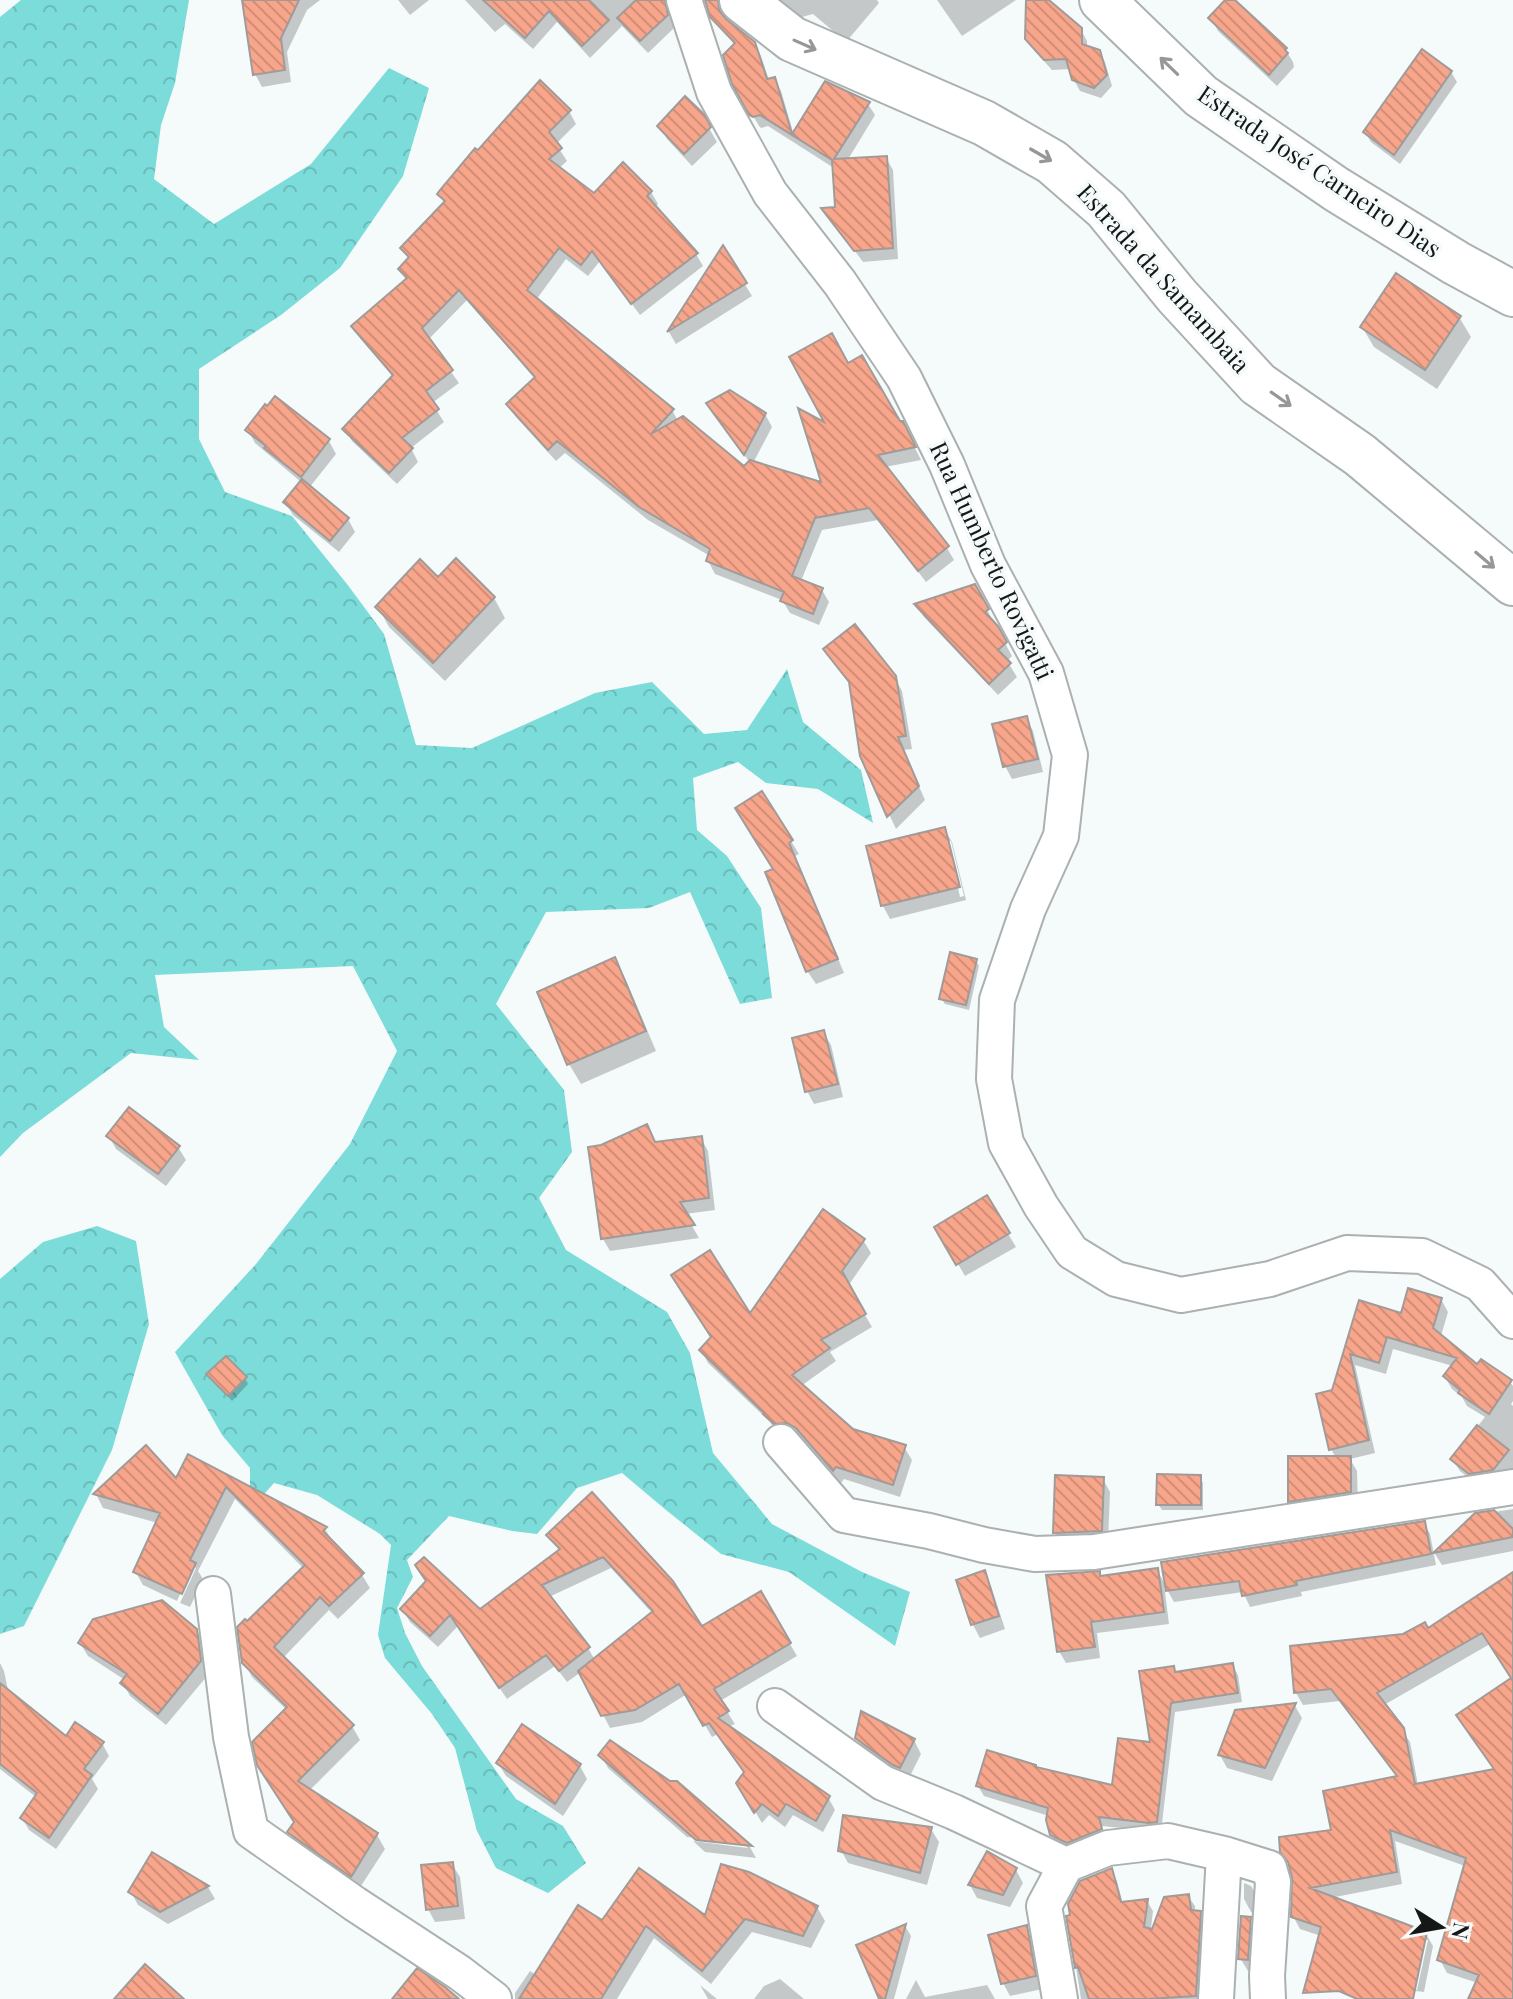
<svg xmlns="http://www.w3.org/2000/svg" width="1513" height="1999" font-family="'Playfair Display',serif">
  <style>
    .forest { fill: url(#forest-crowns) }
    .shadow { fill: #0003; fill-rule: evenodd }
    .building { fill: url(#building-back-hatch); stroke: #a09b99; stroke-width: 2; fill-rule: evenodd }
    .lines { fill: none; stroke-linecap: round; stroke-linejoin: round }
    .minor-casing { stroke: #abb0b0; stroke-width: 38 }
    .tertiary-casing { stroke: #abb0b0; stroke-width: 48 }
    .minor { stroke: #fff; stroke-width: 34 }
    .tertiary { stroke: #fff; stroke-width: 44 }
    .oneway { stroke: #969797 }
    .labels { text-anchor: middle; stroke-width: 7; stroke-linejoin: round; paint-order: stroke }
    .street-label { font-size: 24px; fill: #161818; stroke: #f5fbfb }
  </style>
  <defs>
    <pattern id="forest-crowns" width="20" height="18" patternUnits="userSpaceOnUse" patternTransform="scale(2)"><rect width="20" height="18" fill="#7cdcd9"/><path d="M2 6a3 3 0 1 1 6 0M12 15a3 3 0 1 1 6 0" fill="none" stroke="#6abcba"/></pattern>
    <pattern id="building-back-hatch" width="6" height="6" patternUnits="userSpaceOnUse" patternTransform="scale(2)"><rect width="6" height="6" fill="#f8a68b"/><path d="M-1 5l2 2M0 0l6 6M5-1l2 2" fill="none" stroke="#d48e77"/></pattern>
  </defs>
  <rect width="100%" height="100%" fill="#f5fbfb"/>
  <path class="forest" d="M21 0H189L175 83 161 125 154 179 214 224 311 164 389 68 429 88 403 176 340 268 281 315 199 369V439L225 492 292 516 347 584 384 634 416 745 472 748 595 693 652 682 704 734 747 730 787 669 803 722 861 770 873 823 818 789 766 783 738 762 693 778 697 830 727 856 761 908 772 998 740 1004 690 892 649 908 546 912 496 1004 564 1090 572 1152 539 1198 566 1250 667 1312 690 1353 713 1453 772 1524 862 1572 910 1592 895 1646 789 1572 721 1554 666 1510 622 1473 577 1488 537 1534 512 1531 449 1516 407 1560 413 1577 397 1608 405 1633 422 1666 516 1799 563 1826 586 1863 548 1893 496 1868 477 1831 455 1748 432 1714 385 1658 378 1635 391 1545 380 1534 317 1495 274 1483 250 1510V1468L222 1435 175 1352 256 1264 350 1144 397 1051 353 966 155 975 164 1027 199 1060 131 1053 23 1133 0 1157V17Z
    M97 1226 136 1241 149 1324 112 1450 24 1626 0 1634V1279L43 1242Z"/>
  <path class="shadow" d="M259 0H320L307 10 287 52 291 82 262 87 255 74Z
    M398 0H429L410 15Z
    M465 0H673L670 11 674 28 648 53 622 26 590 58 557 22 533 49 505 24 495 32Z
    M707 0H721L724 6 723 10 724 20 754 43 761 56 769 80 774 79 781 91 794 135 868 104 875 115 847 161 886 158 893 170 898 259 863 262 824 209 837 208 834 168 768 126 761 128 759 126 734 83 735 45 720 28 712 16Z
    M776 0H877L879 3 846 42 813 14 798 18Z
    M937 0H1016L962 36Z
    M1227 0H1232L1285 49 1293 62 1294 67 1277 86 1218 31 1211 18Z
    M1081 30 1087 41V48L1099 51 1105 62 1112 86 1101 98 1080 91 1074 80 1071 69 1052 70 1034 50 1027 38Z
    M1451 72 1457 82 1400 164 1371 142 1365 132Z
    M569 111 576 124 556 144 567 161 558 169 594 196 651 192 658 204 654 208 696 254 703 266 640 315 600 261 588 276 566 259 536 300 672 410 678 421 744 468 750 463 708 404 765 414 772 427 753 463 824 485 829 427 848 366 909 436 921 460 885 467 947 548 954 560 926 582 878 520 822 530 801 581 822 590 829 602 819 625 790 613 782 600 715 574 708 561 710 556 648 520 565 453 556 461 515 416 508 404 535 379 467 300 428 340 459 383 432 403 444 422 411 448 418 462 397 484 352 441 345 429 393 377 361 339 354 327 406 280 400 269 409 260 402 248 445 204 439 194Z
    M702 116 717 142 692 166 667 139 660 126Z
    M723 248 752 296 676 344 669 332Z
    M1459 317 1471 337 1437 389 1374 347 1362 327Z
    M268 408 329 441 336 454 309 488 348 519 355 532 339 552 293 515 285 502 301 482 255 443 248 430Z
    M456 561 494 598 505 618 445 681 389 627 378 607 438 579Z
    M974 586 1012 656 1007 661 1017 677 998 695 924 617 917 605Z
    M826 649 894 677 902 691 912 749 903 750 925 800 896 829 862 756 851 686Z
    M1026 718 1033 731 1043 772 1012 779 1005 766Z
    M745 822 791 841 799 854 795 856 844 973 816 984 808 972 767 873 776 870Z
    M944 829 952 842 966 900 890 919 883 906 869 848ZM947 841H951L964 896 960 897Z
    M615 960 626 980 656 1051 581 1084 569 1064Z
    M976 961 979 966 969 1010 945 1004 941 998Z
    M823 1032 831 1045 843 1097 814 1104 807 1091Z
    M109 1136 178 1147 186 1160 166 1186 116 1149Z
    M701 1138 708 1151 715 1210 685 1214 699 1238 610 1251 603 1239 658 1152Z
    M986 1197 1016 1247 965 1276 937 1228Z
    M863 1240 871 1253 848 1286 872 1327 830 1352 836 1361 801 1386 852 1431 904 1447 912 1460 900 1497 844 1479 841 1483 805 1441 796 1435 783 1436 773 1427 770 1422 708 1363 701 1350Z
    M1441 1299 1448 1312 1441 1336 1478 1367 1510 1382 1513 1386V1401L1511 1404 1513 1406V1480L1478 1485 1460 1471 1452 1459 1485 1417 1467 1406 1462 1397 1452 1389 1445 1377 1453 1366 1393 1349 1386 1374 1355 1365 1375 1453 1350 1459 1357 1471 1358 1505 1297 1514 1290 1501 1336 1458 1331 1449 1334 1392 1360 1303 1402 1315Z
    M209 1375 245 1378 248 1384 232 1401Z
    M189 1457 325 1529 333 1542 362 1575 370 1588 338 1619 329 1610 283 1658 352 1726 360 1740 309 1791 377 1835 385 1849 359 1889 298 1846 290 1832 296 1823 287 1710 252 1677 244 1662 247 1624 304 1569 235 1499 198 1571 203 1579 190 1607 180 1603 196 1568 193 1565 177 1601 143 1585 135 1571 158 1523 103 1508 96 1494 176 1482Z
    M1200 1477 1203 1483V1510H1162L1158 1504Z
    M1103 1479 1110 1492 1108 1543 1062 1546 1055 1533Z
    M592 1495 701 1628 761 1594 797 1656 720 1701 735 1724 728 1727 828 1797 835 1810 823 1832 793 1815 785 1827 769 1815 762 1823 738 1783 745 1773 718 1734 712 1737 687 1694 642 1722 610 1728 581 1672 567 1682 555 1666 507 1699 458 1626 438 1647 410 1622 402 1609 480 1612 560 1552 549 1535ZM611 1568 653 1614 595 1660 588 1648 549 1597Z
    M1513 1509V1551L1442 1565 1435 1554 1476 1515Z
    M1424 1523 1430 1534 1436 1565 1301 1592 1302 1596 1250 1607 1243 1592 1174 1602 1164 1584 1169 1624 1097 1633 1100 1658 1066 1663 1059 1651 1099 1573 1101 1578 1157 1570 1167 1588Z
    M984 1573 991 1586 1005 1629 980 1638 973 1625 959 1581Z
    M1513 1595V1642L1490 1644 1384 1705 1410 1742 1418 1785 1496 1771 1513 1679V1999H1471L1478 1983 1447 1973 1440 1960 1465 1866 1395 1841 1402 1884 1330 1898 1426 1934 1433 1946 1424 1992 1319 1979 1321 1936 1300 1929 1293 1916 1334 1832 1398 1778 1340 1701 1303 1705 1296 1693 1428 1631ZM1424 1940H1428L1417 1990 1413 1989Z
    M196 1630 204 1644 208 1675 166 1725 130 1696 123 1683 125 1680 88 1656 80 1643Z
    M0 1663 4 1671 12 1709 0 1713Z
    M1232 1665 1238 1675 1242 1702 1175 1712 1161 1832 1102 1826 1106 1839 1073 1852 1058 1845 1052 1835 1049 1816 984 1796 978 1786 1037 1769 1114 1787 1152 1744 1173 1668 1176 1673Z
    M1295 1706 1302 1718 1272 1781 1227 1768 1220 1755Z
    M523 1727 580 1766 587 1779 563 1816 506 1776 498 1763Z
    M0 1729 102 1743 109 1756 92 1779 98 1789 56 1849 29 1830 22 1818 36 1797 0 1769Z
    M857 1738 914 1740 921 1754 908 1780 865 1751Z
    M601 1755 670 1783H676L750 1847 756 1858 705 1852 693 1841 748 1848 743 1843 687 1837 608 1768Z
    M931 1829 939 1842 927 1885 848 1863 841 1850Z
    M153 1854 208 1887 215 1899 168 1924 138 1905 131 1892Z
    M452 1864 460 1877 465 1919 435 1922 428 1909Z
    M1016 1870 1023 1883 1010 1907 977 1898 970 1885Z
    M1111 1870 1117 1881 1123 1904 1147 1901 1153 1911 1150 1937 1188 1896 1195 1906V1913H1200L1206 1924 1202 1999H1081L1068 1917Z
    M1244 1883 1251 1886 1259 1899 1258 1915 1251 1912 1244 1899Z
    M817 1907 825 1921 811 1948 752 1932 711 1984 654 1938 617 1999H515V1993L530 1971 536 1975 602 1923 707 1918Z
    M1249 1919 1257 1932 1254 1972 1248 1971 1240 1958Z
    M905 1926 911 1936 894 1999H881Z
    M1026 1928 1034 1941 1042 1989 1010 1996 1003 1983Z
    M780 1979 804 1999H754L764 1986Z
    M916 1980 925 1997 987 1985 995 1999H906Z
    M700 1985 717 1999H708Z"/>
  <path class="building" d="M242 0H299L281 38 285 70 253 75Z
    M483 0H589L609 20 582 46 549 11 525 38Z
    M636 0H665L668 15 640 41 617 18Z
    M705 0H718L719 10 726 19 755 42 767 79 775 77 792 134 825 81 870 102 834 159 887 156 893 248 854 251 821 208 835 207 832 160 760 115 753 117 749 115 732 84 723 55 735 43 710 17Z
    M1026 0H1049L1082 28V44L1100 50 1107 75 1094 88 1072 80 1066 59 1044 60 1025 39Z
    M1225 0H1235L1287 48 1285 50 1288 53 1269 75 1208 18Z
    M1422 49 1452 71 1394 155 1363 132Z
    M540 80 571 110 549 132 562 148 549 159 594 193 623 162 652 191 647 196 698 253 631 304 592 251 581 265 559 248 527 290 674 409 651 434 683 416 744 466 750 460 821 482 798 408 824 422 789 357 832 333 848 363 862 355 900 421H903L916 447 878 455 949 546 918 571 869 508 815 518 792 576 823 588 813 614 780 601 784 592 706 561 710 549 639 507 557 441 548 450 506 404 535 377 459 290 422 328 453 370 426 391 439 409 402 438 413 448 389 473 342 429 393 375 351 326 407 278 398 269 409 257 400 248 445 201 437 194 440 190 475 148 478 150Z
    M685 96 704 114 711 127 684 154 657 126Z
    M723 245 747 283 667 332Z
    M1396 273 1461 316 1425 370 1360 327Z
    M730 390 766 413 744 455 706 403Z
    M275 396 330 439 301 477 264 448 266 446 245 430 265 404 267 406Z
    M302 479 349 518 330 541 283 502Z
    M456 558 495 597 433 663 375 607 420 559 438 577Z
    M975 584 989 609 985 612 998 626 1007 642 998 650 1011 663 989 684 914 604Z
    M855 624 896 676 906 736 898 737 919 786 887 817 860 756 849 682 823 649Z
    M1027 716 1038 759 1003 767 992 724Z
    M762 791 793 840 789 843 838 959 806 972 765 872 773 869 735 808Z
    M945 827 960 887 881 906 866 846Z
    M950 952 977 959 966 1005 939 999Z
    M615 957 646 1031 567 1065 537 992Z
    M824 1030 838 1084 805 1092 792 1038Z
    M129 1107 180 1146 158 1174 106 1136Z
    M647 1124 655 1142 702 1136 709 1198 680 1202 695 1225 601 1239 588 1147 601 1145Z
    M987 1195 1010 1233 956 1265 934 1227Z
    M823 1209 865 1239 842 1271 866 1314 821 1340 830 1348 792 1375 853 1429 906 1445 893 1485 836 1467 833 1471 796 1428 787 1423 774 1424 763 1414 764 1413 699 1350 711 1337 671 1275 710 1250 750 1313Z
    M1408 1288 1442 1298 1433 1328 1477 1364 1481 1359 1512 1380 1489 1414 1458 1393 1460 1390 1443 1376 1457 1358 1387 1337 1379 1363 1350 1354 1369 1440 1329 1450 1316 1394 1332 1390 1359 1300 1401 1313Z
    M226 1356 247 1377 228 1396 206 1374Z
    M1477 1425 1509 1450 1493 1470 1469 1474 1450 1459Z
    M146 1445 176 1478 188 1454 327 1527 323 1531 364 1573 329 1606 320 1597 274 1647 354 1725 298 1781 378 1833 351 1877 287 1832 294 1822 257 1765 252 1742 287 1707 242 1663 237 1627 245 1619 247 1621 305 1565 226 1487 190 1560 196 1563 182 1594 133 1572 160 1513 93 1494Z
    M1288 1456H1351V1492L1288 1502Z
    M1157 1474 1201 1475V1505H1156Z
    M1055 1475 1104 1477 1102 1531 1053 1533Z
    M592 1492 673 1581 702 1626 761 1591 791 1643 714 1689 729 1711 718 1718 830 1796 816 1821 786 1804 778 1816 762 1804 754 1813 736 1783 744 1772 709 1723 703 1726 679 1684 635 1710 601 1716 578 1671 653 1611 603 1557 542 1585 590 1647 559 1671 546 1655 499 1688 450 1615 430 1636 400 1609 426 1581 415 1565 424 1557 480 1609 560 1549 546 1535Z
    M1494 1510 1513 1529V1537L1433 1553 1475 1513Z
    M1425 1521 1431 1554 1296 1581 1297 1585 1242 1596 1239 1581 1166 1591 1161 1562Z
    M1158 1568 1164 1612 1091 1622 1095 1647 1057 1652 1046 1575 1100 1571V1576Z
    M985 1570 999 1616 971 1625 956 1580Z
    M1513 1572V1999H1468L1479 1975 1437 1960 1466 1858 1390 1830 1397 1872 1310 1888 1427 1932 1413 1999H1357L1339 1991 1303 1993 1321 1927 1291 1917 1292 1877 1288 1862 1280 1852 1279 1837 1331 1830 1323 1791 1397 1776 1331 1689 1294 1693 1290 1646 1403 1634 1425 1622 1428 1628ZM1482 1633 1511 1678 1456 1715 1494 1769 1415 1784 1404 1728 1377 1693Z
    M162 1600 197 1629 201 1661 158 1714 120 1683 127 1674 78 1643 93 1619Z
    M1233 1663 1238 1693 1171 1703 1157 1822 1149 1823 1099 1817 1102 1829 1067 1843 1050 1835 1046 1820 1048 1808 976 1786 987 1750 1036 1765V1767L1112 1785 1118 1738 1150 1742 1139 1671 1174 1666 1175 1672Z
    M0 1683 66 1736 75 1722 104 1742 84 1769 92 1775 49 1838 20 1818 37 1793 0 1764Z
    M1296 1703 1265 1768 1218 1755 1235 1710Z
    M861 1711 915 1739 900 1768 893 1765 855 1738Z
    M522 1724 581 1764 555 1804 496 1763Z
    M610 1740 670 1781H677L752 1846 696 1840 598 1755Z
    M843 1815 932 1827 920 1873 838 1851Z
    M987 1851 1017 1868 1003 1895 968 1885Z
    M152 1852 209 1886 160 1912 128 1892Z
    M453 1862 458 1906 426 1910 421 1865Z
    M721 1864 749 1872 818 1906 803 1936 745 1919 702 1971 646 1926 601 1999H519L578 1905 602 1920 639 1868 705 1915Z
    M1112 1868 1121 1902 1148 1899 1144 1927 1152 1929 1164 1897 1189 1894 1191 1910 1201 1911 1196 1996 1148 1999H1089L1078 1967 1075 1968 1066 1916 1070 1915 1068 1904 1080 1881Z
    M1241 1916 1251 1917 1248 1960 1238 1959Z
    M906 1924 885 1999H879L856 1945Z
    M1027 1925 1036 1976 1001 1984 988 1935Z
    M145 1964 184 1999H114Z
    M417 1968 445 1987 459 1999H392Z"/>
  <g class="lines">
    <g class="minor-casing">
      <path id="minor" d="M684 0 714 92 770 193 840 283 904 378 947 465 988 565 1046 673 1070 755 1061 836 1028 909 997 1000 994 1079 1006 1143 1041 1206 1072 1252 1116 1279 1181 1295 1270 1279 1347 1253 1422 1256 1480 1284 1513 1321
        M781 1442 844 1515 929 1531 984 1545 1035 1554 1094 1552 1513 1487
        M213 1594 231 1737 251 1831 355 1904 460 1973 494 1999
        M775 1706 883 1783 954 1812 1066 1865
        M1060 1999 1044 1906 1066 1865 1108 1848 1168 1841 1224 1854 1269 1868 1273 1882 1267 1976 1268 1999
        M1216 1999 1224 1854"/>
    </g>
    <g class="tertiary-casing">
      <path id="tertiary" d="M742 0 792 39 984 123 1052 162 1106 209 1177 296 1258 384 1360 455 1513 583
        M1102 0 1201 96 1336 189 1456 263 1513 294"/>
    </g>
    <use href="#minor" class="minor"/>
    <use href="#tertiary" class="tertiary"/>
  </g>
  <defs><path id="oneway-shaft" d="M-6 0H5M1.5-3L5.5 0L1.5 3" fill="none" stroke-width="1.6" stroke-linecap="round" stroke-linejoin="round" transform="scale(2)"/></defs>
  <g class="oneway">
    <use href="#oneway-shaft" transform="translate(805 45) rotate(24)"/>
    <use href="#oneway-shaft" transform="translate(1169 66) rotate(-136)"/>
    <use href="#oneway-shaft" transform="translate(1041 155) rotate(30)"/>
    <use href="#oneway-shaft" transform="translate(1281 399) rotate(35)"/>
    <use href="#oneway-shaft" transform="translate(1485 560) rotate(40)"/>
  </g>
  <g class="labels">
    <g class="street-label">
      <text transform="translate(1319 172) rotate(34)" y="8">Estrada José Carneiro Dias</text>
      <text transform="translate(1163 279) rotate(48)" y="8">Estrada da Samambaia</text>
      <text transform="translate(991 561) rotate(65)" y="8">Rua Humberto Rovigatti</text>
    </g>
  </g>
  <g transform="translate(1441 1927) rotate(101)" stroke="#f5fbfb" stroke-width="6" paint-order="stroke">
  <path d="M0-6L14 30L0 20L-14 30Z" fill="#161818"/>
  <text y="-12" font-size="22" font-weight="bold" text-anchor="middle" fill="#161818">N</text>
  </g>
</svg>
